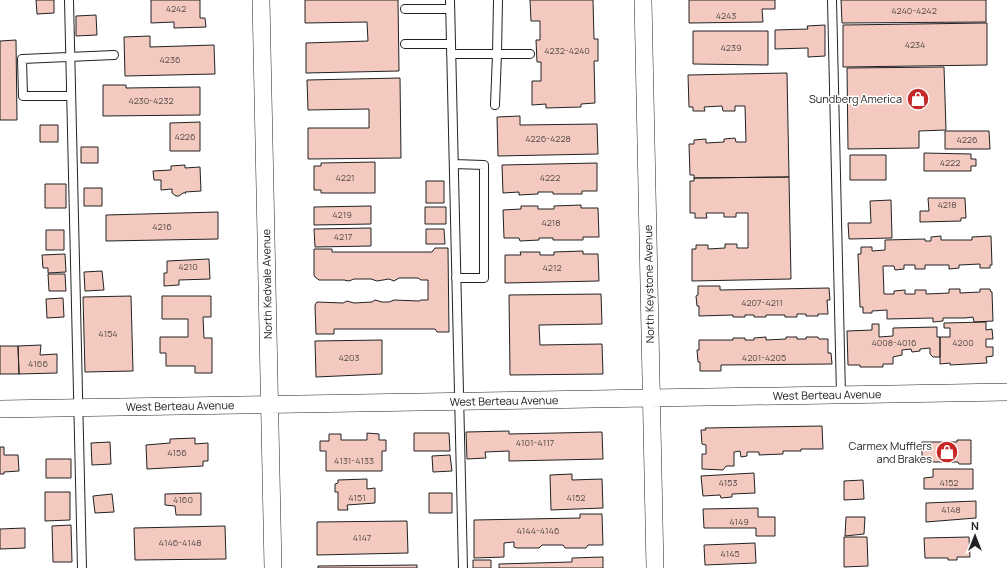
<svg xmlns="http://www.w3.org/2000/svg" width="1007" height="568" font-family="Manrope,sans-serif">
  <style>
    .building { fill: #f3c9c0; stroke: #222 }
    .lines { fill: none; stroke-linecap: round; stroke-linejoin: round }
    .service-casing { stroke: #222; stroke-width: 10 }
    .minor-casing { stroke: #222; stroke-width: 18 }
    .service { stroke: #fff; stroke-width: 8 }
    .minor { stroke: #fff; stroke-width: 17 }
    .labels { text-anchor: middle; stroke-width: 3; stroke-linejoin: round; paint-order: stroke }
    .number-label { font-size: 9px; fill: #564c4a }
    .poi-label { font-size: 11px; fill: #222; stroke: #fff; text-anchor: end }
    .street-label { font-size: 11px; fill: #222; stroke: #fff }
  </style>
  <rect width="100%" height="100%" fill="#fff"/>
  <path class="building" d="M36 0H54V13L37 14Z
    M151 0H200V18H205L206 27 174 28V22L151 23Z
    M305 0H398L399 71 306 73V43L368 41 367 22 305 23Z
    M530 0H593L594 39H598V61H594L595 103 581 104V107L546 108V104L532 105V81H541V62H537L536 40H540V21H531Z
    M689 0H775V9H762L763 22 689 23Z
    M841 0H986V22L842 23Z
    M96 15 97 35 76 36V16Z
    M987 23V65L843 67V25Z
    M825 25V56L808 57V48L775 49V30L808 29 807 26Z
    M693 31H768V65L693 64Z
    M150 36V47L214 45 215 74 125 76 124 37Z
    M16 40 17 120H0V41Z
    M944 67 946 130 919 131V148L848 149 847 68Z
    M787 73 789 177 694 178V175H690L689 144H694V140L706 139V143L724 142V139L735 138 736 142H746L745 106H735V111H723L722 106 704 107 705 111H693V107H689L688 75Z
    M400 78 401 158 308 159V128H369V109L308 110 307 80Z
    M103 85H126V88L200 87V115L103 116Z
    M520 116V125L597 124 598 154 498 156 497 117Z
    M200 122V151H170V123Z
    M40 125H58V142H40Z
    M945 131H989L990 149H945Z
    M81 147H98V163H81Z
    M924 153 971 154V159H976V166H971V171H924Z
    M850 155H886V180H850Z
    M375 162V193H321V190H314V166H321V163Z
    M597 163V191H582V194H553V192H538V194L519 195V192L503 193 502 165Z
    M185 165V168L200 167 201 191 185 192 186 193H183L179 196H176L172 193V189L161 190V180H154L153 171 171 170V166Z
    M789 177 791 279 692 281V249H696V245H708V249L725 248V244H737V248H748V213H736V217H724V213H706L707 218H695V213H690V181H694V178Z
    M426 181H444V203H426Z
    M45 184H66V208H45Z
    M84 188H102V206H84Z
    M928 198H965L966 218H961V221L920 222V211H929Z
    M891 200 892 238 849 239 848 223H871L870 201Z
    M581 205V208H598L599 237H583V240H553V238H539V240L520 241 519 238H504L503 210 521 209V206H538V209H554V206Z
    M371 206V224L314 225V207Z
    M425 207H446V224H425Z
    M218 212V239L106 241V215Z
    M371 228V246L315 247 314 229Z
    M426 229H444L445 244H426Z
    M46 230H64V250H46Z
    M941 236V240H972V237L991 236 992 265H990V268H980V264L959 265V268L949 269V265H925V269H915V265H904V269L895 270 894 266H883L884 294H894V291L905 290V294H915V290H926V294L949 293V289H960V293L980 292V289H990L991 292H992L993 321 974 322 973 317 965 318H943V321L933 322V318L887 319V310L872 311V313H863V307H860L858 254H861V247H872V251L885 250V240L925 239V241H931V237Z
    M435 248H448L449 332H437L435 329H334V334H316L315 305 317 302 343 303 347 301 354 303 372 302 375 300 382 302H389L394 300 419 301 421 300H428V280H421L418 278H399L394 281 389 279 377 281 371 279H354L349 281 344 280H319L315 277 314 275V249H332V252H432Z
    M583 251V254H598L599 281 505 283V255H521L520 252H540V255H554V252Z
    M65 254 66 272 48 273V268H43L42 255Z
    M209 259 210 279 179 280V285L164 286V273H167V261Z
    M102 271 104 290 85 291 84 272Z
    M48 274H65L66 291H49Z
    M698 286H720V290L829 288 830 300H827L828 314H818V316H806V314H797V317H785V315H766V317H754V315H745V317H733V315L699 316V306H697L696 296 698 295Z
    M601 294 602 324 539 325 540 345 602 344 603 374 510 375 509 295Z
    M131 296 133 371 85 372 83 297Z
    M162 296H211V317H203L204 338H212V373H195V366H166V353H160V337H188V319H162Z
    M63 298 64 317 47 318 46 299Z
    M986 322V330L992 329 993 339H986V347H993V356L986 357 987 363 950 365V363L940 364V337H950V328H944V323Z
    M872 324H879V337L893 336V328L937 327V337H940V357H933L930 354V348L920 349V351L912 352 911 349 902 350V355L893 357V364H883V367H860V365H848L847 331 872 330Z
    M766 337V340L786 339V337H797V339H806V337H818L819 339H828V353H831L832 364 721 365V371H700V362H698L697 350H699V340H733V338H745V340H754V338Z
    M382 340V374L316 377 315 341Z
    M41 345 40 355 57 354V373L19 374 18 346Z
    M0 346H18L19 374H0Z
    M822 426 823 449H801V451H783V454L759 455V452H747V456L741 457 740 451 734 452V466H726L723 470 702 469V454H706V445L702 444 701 430H706L705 428Z
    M509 431V434L602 432 603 459 509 461V451L485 452 486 458 467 459 466 432Z
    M367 433 379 434V440H386V451H382V471H326V451H320V441H329V434H341V440H367Z
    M414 433H449L450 451H414Z
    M195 438V444L208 443V461H203V466L147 469 146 445 170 443V439Z
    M957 440H971V464H959L958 462H922V442H957Z
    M110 442 111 464 92 465 91 443Z
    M0 447H4V455H18L19 471 4 472V474H0Z
    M450 455 452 471 433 472 432 456Z
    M46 459H71V478H46Z
    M933 469H973V489H924V478L933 477Z
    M754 473 755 493 732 494V497L721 498 720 495 703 496 701 476Z
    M572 474V480L602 479 603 508 551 510 550 475Z
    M367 479V489L375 488V503L347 505 348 510H338V492H335V484L338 483V480Z
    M863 480 864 499 844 500V481Z
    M45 492H70V520L45 521Z
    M201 493V515H176L175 506 165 505V494Z
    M429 493H452V513H429Z
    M112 494 114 512 95 513 93 496Z
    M976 501V518L926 522V503Z
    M758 508V517H775V536H756V528H704L703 509Z
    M580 514H602L603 545H588L586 548H565L563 545H542L539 548H517L514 547V542L504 543V557L474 558V520L580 518Z
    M846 517H865L864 534 845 536Z
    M407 521 408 553 317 555V522Z
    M71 525 72 562H53L52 526Z
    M225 526 226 559 135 560 134 528Z
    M25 528V548L0 549V529Z
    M844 537H867L868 566 844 567Z
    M969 537 970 557H957V560H948V558H925L924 538Z
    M755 543 756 563 705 565 704 545Z
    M603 557V568H499V564L572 562V558Z
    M473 560H491V568H473Z
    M417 565V568H318V566Z"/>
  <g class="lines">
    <g class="service-casing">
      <path id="service" d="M69 0 82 568
        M450 0 463 568
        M498 0 497 54H530
        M832 0 841 395
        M405 9H450
        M405 44H451
        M451 54H497L495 105
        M71 96H23L22 59 114 55
        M454 164 484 165V278H456"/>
    </g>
    <g class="minor-casing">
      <path id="minor" d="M261 0 273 568
        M643 0 655 568
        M0 409 1007 392"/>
    </g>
    <use href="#service" class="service"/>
    <use href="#minor" class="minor"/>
  </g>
  <defs>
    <g id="shop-disc" transform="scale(1.15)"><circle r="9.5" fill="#c62828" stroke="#fff"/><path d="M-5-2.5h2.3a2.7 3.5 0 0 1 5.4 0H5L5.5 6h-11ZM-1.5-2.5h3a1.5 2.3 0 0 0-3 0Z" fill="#fff"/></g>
  </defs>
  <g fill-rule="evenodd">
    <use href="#shop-disc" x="918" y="99"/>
    <use href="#shop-disc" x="947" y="452"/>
  </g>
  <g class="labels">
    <g class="number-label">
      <text x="176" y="12">4242</text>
      <text x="914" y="14">4240-4242</text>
      <text x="726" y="19">4243</text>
      <text x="915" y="48">4234</text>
      <text x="731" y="51">4239</text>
      <text x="567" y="54">4232-4240</text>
      <text x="170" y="63">4236</text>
      <text x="151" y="104">4230-4232</text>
      <text x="185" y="140">4226</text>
      <text x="548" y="142">4226-4228</text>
      <text x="967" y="143">4226</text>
      <text x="950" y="166">4222</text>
      <text x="345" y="181">4221</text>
      <text x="550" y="181">4222</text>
      <text x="947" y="208">4218</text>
      <text x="342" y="218">4219</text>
      <text x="551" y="226">4218</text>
      <text x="162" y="230">4216</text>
      <text x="343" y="240">4217</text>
      <text x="188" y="270">4210</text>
      <text x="552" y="271">4212</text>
      <text x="762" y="306">4207-4211</text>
      <text x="108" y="337">4154</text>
      <text x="894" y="346">4008-4016</text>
      <text x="963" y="346">4200</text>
      <text x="349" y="361">4203</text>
      <text x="764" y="361">4201-4205</text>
      <text x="38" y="367">4166</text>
      <text x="535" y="446">4101-4117</text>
      <text x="177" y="456">4156</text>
      <text x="354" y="464">4131-4133</text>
      <text x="728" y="486">4153</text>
      <text x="949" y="486">4152</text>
      <text x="357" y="501">4151</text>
      <text x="576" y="501">4152</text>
      <text x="183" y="503">4160</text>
      <text x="951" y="513">4148</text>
      <text x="739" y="525">4149</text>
      <text x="538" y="534">4144-4146</text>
      <text x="362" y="541">4147</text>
      <text x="180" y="546">4146-4148</text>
      <text x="730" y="557">4145</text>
    </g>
    <g class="poi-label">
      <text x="902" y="103">Sundberg America</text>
      <text x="932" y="450">Carmex Mufflers<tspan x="932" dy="13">and Brakes</tspan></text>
    </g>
    <g class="street-label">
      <text transform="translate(267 284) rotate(-91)" y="4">North Kedvale Avenue</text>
      <text transform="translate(649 284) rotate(-91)" y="4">North Keystone Avenue</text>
      <text transform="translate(827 395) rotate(-1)" y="4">West Berteau Avenue</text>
      <text transform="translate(504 401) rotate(-1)" y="4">West Berteau Avenue</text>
      <text transform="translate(180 406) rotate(-1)" y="4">West Berteau Avenue</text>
    </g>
  </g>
  <g transform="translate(975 536)" stroke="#ffffff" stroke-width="3" paint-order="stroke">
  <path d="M0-3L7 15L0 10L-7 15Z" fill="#222222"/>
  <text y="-6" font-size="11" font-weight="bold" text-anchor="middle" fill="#222222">N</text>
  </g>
</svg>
